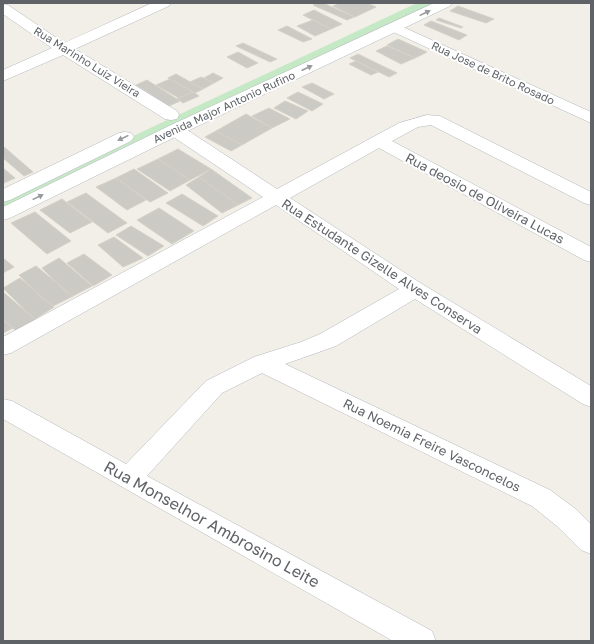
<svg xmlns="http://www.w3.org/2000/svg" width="594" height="644" font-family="'Golos Text',sans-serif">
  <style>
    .green { fill: #c5e8c5 }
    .building { fill: #cccac5; stroke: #d6d1c6 }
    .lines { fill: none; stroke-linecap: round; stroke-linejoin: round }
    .street-casing { stroke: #b5b8bc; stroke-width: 1 }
    .secondary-casing { stroke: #b6babf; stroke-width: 1 }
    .street { fill: #fff; fill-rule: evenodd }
    .secondary { fill: #fff; fill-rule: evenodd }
    .oneway { fill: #979a9d }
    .labels { text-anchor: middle; stroke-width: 4; stroke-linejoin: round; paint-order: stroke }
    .far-street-label { font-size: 11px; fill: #5f6368; stroke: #fff }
    .street-label { font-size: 13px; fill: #5f6368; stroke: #fff }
    .near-street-label { font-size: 16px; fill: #5f6368; stroke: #fff }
  </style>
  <rect width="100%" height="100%" fill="#f1efe8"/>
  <path class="green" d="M417 3H442L3 211V197Z"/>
  <path class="building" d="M317 3H323L354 17 347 20 313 5Z
    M340 3H367L376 7 355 17 333 6Z
    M458 6 494 19 486 23 450 11Z
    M314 10 342 24 331 29 303 15Z
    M439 18 463 27 461 28 436 20Z
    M313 20 331 29 315 36 297 26Z
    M431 21 467 35 459 40 424 25Z
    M287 26 312 39 303 42 278 30Z
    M398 39 427 52 415 58 387 45Z
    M243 43 277 59 270 62 236 46Z
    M387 46 415 58 401 64 376 51Z
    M238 52 258 63 247 68 227 57Z
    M358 54 397 73 389 77 350 58Z
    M356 61 378 72 371 75 349 64Z
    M213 73 223 78 214 83 204 78Z
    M176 74 203 89 195 93 168 78Z
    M201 77 214 83 203 89 190 82Z
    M170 79 193 92 179 98 156 85Z
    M147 80 180 101 169 106 136 85Z
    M312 83 334 94 324 99 302 87Z
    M193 92 199 96 183 103 177 98Z
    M298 92 323 104 312 111 287 98Z
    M285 101 308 111 296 119 274 108Z
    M269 108 290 119 272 128 252 116Z
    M246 114 272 128 242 145 216 131Z
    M216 131 242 145 231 151 205 137Z
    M3 146 33 172 24 176 3 158Z
    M178 149 211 169 190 180 158 159Z
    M158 159 190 180 170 191 137 169Z
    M3 168 15 178 4 183Z
    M134 169 168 193 150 202 116 178Z
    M211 169 252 198 238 205 199 177Z
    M199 177 238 205 222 213 186 185Z
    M116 178 146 200 127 210 96 187Z
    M86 193 127 223 108 233 67 202Z
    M182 194 218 216 203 226 166 203Z
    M62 199 92 222 70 233 40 210Z
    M159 208 194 231 172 244 137 220Z
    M35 212 71 241 47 254 11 223Z
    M131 226 164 246 148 256 116 235Z
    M114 237 143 258 123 267 98 245Z
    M84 254 112 275 93 286 67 263Z
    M3 258 14 267 3 273Z
    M59 258 92 286 71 297 42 268Z
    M36 266 73 296 53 306 42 298 19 275Z
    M20 278 54 307 35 319 26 311 3 288Z
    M3 292 36 320 16 331 3 319Z
    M3 320 13 328 3 333Z"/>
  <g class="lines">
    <g class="street-casing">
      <path id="street" d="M152 3H171L169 6 75 49 177 111 179 115 177 119 171 120 165 119 63 55 3 81V70L52 48 3 14V4L8 5 64 43Z
        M394 23 591 112V123L389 30 387 27 389 24Z
        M427 115 440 116 591 192V205L584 203 431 125 418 127 392 141 591 247V262L584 260 379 148 290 198 422 284 591 386V407L583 404 415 299 336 346 285 364 550 490 577 510 591 524V554L581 550 557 526 532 506 262 373 222 393 147 476 432 631 436 641H393L3 419V399L12 401 126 464 206 381 254 357 301 342 320 334 399 289 276 205 11 353 3 355V337L263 197 169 134 166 130 169 126 175 125 181 126 277 189 399 123Z"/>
    </g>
    <g class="secondary-casing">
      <path id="secondary" d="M434 3H452L450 6 181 134 10 218 3 220V207L169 126Z
        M125 132 131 133 134 137 131 141 10 200 3 202V189L119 133Z"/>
    </g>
    <use href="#street" class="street"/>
    <use href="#secondary" class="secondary"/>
  </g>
  <defs><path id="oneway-solid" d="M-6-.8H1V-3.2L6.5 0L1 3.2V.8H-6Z"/></defs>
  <g class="oneway">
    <use href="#oneway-solid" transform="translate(425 13) rotate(-26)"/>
    <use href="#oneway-solid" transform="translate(307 68) rotate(-25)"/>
    <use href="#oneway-solid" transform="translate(123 138) rotate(154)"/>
    <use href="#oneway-solid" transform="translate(38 197) rotate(-26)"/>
  </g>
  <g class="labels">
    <g class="far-street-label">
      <text transform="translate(87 62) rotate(32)" y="4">Rua Marinho Luiz Vieira</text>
      <text transform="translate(493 73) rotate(25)" y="4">Rua Jose de Brito Rosado</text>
      <text transform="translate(224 107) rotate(-25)" y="4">Avenida Major Antonio Rufino</text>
    </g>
    <g class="street-label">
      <text transform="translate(485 198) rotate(28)" y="5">Rua deosio de Oliveira Lucas</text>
      <text transform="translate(382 266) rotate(33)" y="5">Rua Estudante Gizelle Alves Conserva</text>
      <text transform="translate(432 445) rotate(26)" y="5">Rua Noemia Freire Vasconcelos</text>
    </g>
    <g class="near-street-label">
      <text transform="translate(212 524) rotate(29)" y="6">Rua Monselhor Ambrosino Leite</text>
    </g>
  </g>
  <rect width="594" height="644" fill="none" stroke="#5f6368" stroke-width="8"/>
</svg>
